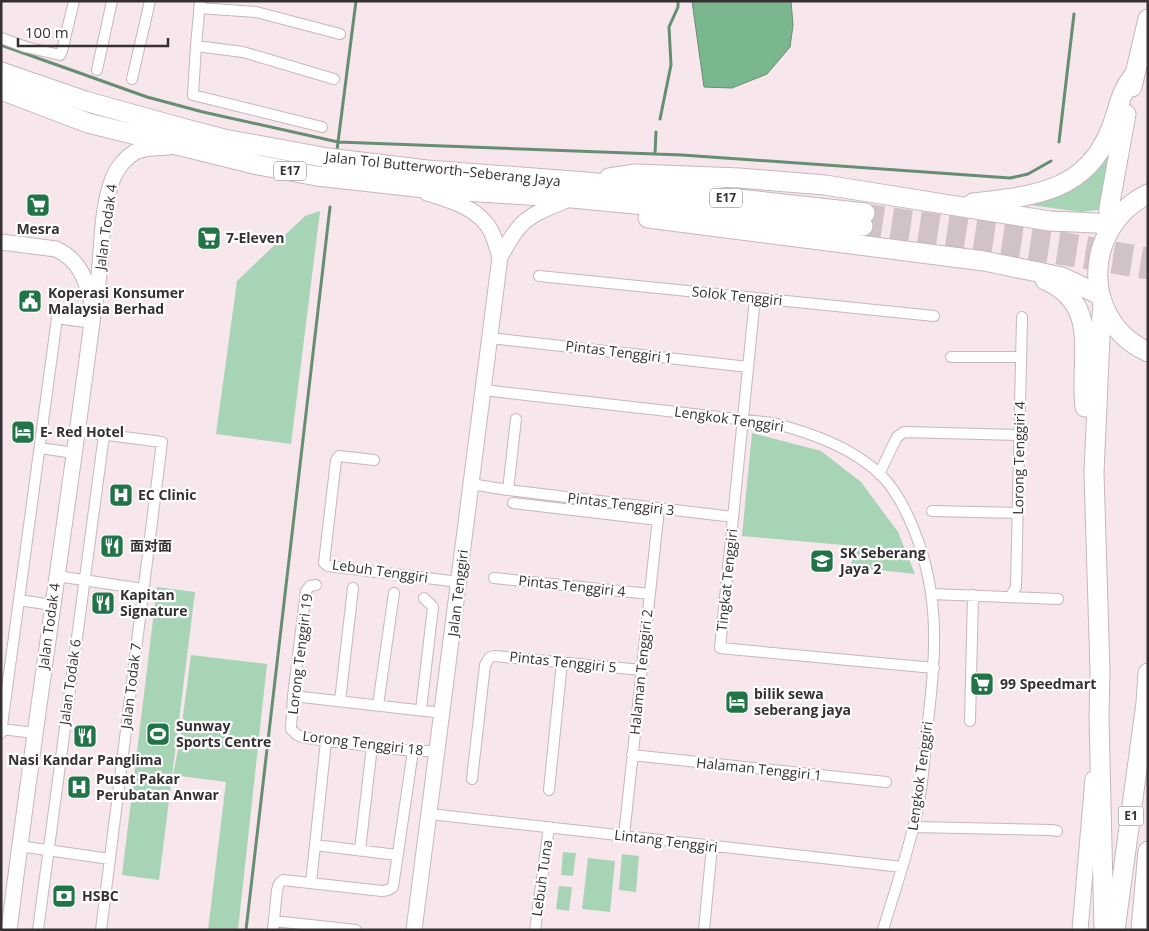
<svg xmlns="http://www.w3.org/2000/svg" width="1149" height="931" font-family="'Open Sans','Noto Sans SC',sans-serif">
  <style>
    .green { fill: #a6d4b5 }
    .water { fill: #7ab78f; stroke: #668e73 }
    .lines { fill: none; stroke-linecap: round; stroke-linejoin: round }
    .stream { stroke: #668e73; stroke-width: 3 }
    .highway-tunnel { stroke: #d1c2c7; stroke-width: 19; stroke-dasharray: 19 9; stroke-linecap: butt }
    .street-casing { stroke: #c6b7bc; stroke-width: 12 }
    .secondary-casing { stroke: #c6b7bc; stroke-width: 17 }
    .highway-casing { stroke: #c6b7bc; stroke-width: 21 }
    .street { stroke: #fff; stroke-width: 10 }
    .secondary { stroke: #fff; stroke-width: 15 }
    .highway { stroke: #fff; stroke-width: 19 }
    .labels { text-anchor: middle; stroke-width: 4.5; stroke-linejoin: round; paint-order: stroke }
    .shield { fill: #fff; stroke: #736e70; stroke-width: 1 }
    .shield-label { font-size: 12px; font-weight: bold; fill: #373033 }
    .street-label { font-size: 14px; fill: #373033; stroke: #fff }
    .poi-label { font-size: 14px; font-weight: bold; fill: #373033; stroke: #fff; text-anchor: start }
  </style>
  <rect width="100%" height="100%" fill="#f7e6ec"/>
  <path class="green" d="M1122 121 1104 209 1081 212 1009 202 1041 199Z
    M320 211 291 444 216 434 237 281 305 216Z
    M752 433 821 451 861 482 898 532 915 574 851 567 854 546 742 536Z
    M157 587 195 592 159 880 122 875Z
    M191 655 267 664 238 930H208L226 782 173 775 180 739Z
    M563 852 576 853 573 876 561 875Z
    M622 854 639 856 636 892 619 890Z
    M588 858 615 861 610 912 582 909Z
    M559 886 572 887 569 911 556 909Z"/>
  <path class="water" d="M692 1H791L793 25 790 47 767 74 732 88 704 87Z"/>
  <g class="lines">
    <path class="stream" d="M1 45 147 97 203 112 338 142 682 155 1010 178 1028 174 1051 161
      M660 119 671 65 669 27 678 7V1
      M1059 142 1074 14
      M337 150 356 1
      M655 154 656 132
      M246 930 330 207"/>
    <path class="highway-tunnel" d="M865 213 1061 241 1148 257
      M863 226 1059 255 1148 270"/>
    <g class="street-casing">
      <path id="street" d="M200 1 196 46 193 95 322 127
        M199 8 256 12 340 34
        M1 38 26 47 60 55 62 51 74 1
        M196 46 243 52 334 79
        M97 70 112 1
        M132 79 150 1
        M539 276 934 316
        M755 298 720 648 934 668
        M490 338 748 367
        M951 357H1021
        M483 390 773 423C811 433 852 447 881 475 896 490 906 510 914 530 942 599 935 659 927 731 924 763 922 797 913 828 905 862 893 896 883 930
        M77 431 162 442 101 930
        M40 448 74 453
        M374 460 339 456 336 460 324 563 328 566 459 582
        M879 474 897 437 904 432 1019 435
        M471 484 508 490 733 517
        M508 490 516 419
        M513 503 658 520
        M932 511 1018 513
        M57 576 143 589
        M494 578 650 594
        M316 585 310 586 306 591 293 696 291 729 297 735 302 737 326 741 413 751H438
        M932 594 1058 599
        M1010 597 1016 587 1022 317
        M19 600 52 605
        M293 696 443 713
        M340 701 353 588
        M378 705 394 593
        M421 710 433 607 424 598
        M970 721 973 595
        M2 729 34 733
        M1 733 57 318 92 323
        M632 755 886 782
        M472 779 485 665 489 658 494 656 642 670
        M549 790 562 662
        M430 814 902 867
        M914 827 1052 830 1057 831
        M624 836 659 509
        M315 845 397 855
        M19 846 110 859
        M360 850 372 746
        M311 883 326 741
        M274 921 356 930
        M38 930 104 435
        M273 930 277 890 279 884 283 880 382 891 388 890 393 887 413 751
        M535 930 549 827
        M704 930 712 846"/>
    </g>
    <g class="secondary-casing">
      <path id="secondary" d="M427 193C450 200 479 208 491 231 495 239 497 248 500 257
        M1 242 56 249C80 260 86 280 92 303
        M9 930C35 722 67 515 94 307 104 267 98 216 113 178 117 168 126 157 135 152 145 147 159 148 169 147
        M414 930 500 257C506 246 513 233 522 224 535 211 556 205 572 198
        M1080 930 1093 779"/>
    </g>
    <g class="highway-casing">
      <path id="highway" d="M1 72 85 101 182 128 224 139 328 158 427 170 586 182 865 213
        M1132 87 1148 19
        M1 90 88 123 258 165 317 176 434 189 572 198 863 226
        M609 178 636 174 739 178 825 185 1050 221 1096 223 1111 226
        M1148 194C1083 226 1079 320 1148 352
        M973 203C1031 196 1085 193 1110 131 1119 110 1119 93 1134 75
        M648 218 984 261 1062 277 1100 295
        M1113 222 1109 215V208L1126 114
        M1045 280C1102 304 1079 360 1085 407
        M1103 305 1100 337 1094 473 1100 672 1099 718 1104 930
        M1115 930 1146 703 1148 673
        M1141 930 1148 851"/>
    </g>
    <use href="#street" class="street"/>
    <use href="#secondary" class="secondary"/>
    <use href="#highway" class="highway"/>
  </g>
  <defs>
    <g id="supermarket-square" transform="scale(1.25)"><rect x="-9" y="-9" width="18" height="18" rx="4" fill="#207446" stroke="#fff"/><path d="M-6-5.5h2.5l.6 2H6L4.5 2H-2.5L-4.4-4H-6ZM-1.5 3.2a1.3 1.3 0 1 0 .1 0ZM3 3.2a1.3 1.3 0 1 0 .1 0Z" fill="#fff"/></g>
    <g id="civic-square" transform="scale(1.25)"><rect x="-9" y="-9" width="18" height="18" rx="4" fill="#207446" stroke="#fff"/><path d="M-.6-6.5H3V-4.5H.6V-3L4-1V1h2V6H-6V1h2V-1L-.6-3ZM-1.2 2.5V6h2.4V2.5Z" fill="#fff"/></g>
    <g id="hotel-square" transform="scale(1.25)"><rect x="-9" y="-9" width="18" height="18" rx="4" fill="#207446" stroke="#fff"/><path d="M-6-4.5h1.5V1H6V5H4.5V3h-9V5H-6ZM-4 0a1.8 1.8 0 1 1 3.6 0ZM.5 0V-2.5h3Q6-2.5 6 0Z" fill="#fff"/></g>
    <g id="hospital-square" transform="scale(1.25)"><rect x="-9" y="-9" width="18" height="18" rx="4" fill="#207446" stroke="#fff"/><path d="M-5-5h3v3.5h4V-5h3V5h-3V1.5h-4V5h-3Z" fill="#fff"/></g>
    <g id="restaurant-square" transform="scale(1.25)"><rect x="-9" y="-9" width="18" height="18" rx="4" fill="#207446" stroke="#fff"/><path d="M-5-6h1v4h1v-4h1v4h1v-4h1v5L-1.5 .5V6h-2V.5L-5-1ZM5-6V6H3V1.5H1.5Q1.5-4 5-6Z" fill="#fff"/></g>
    <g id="school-square" transform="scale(1.25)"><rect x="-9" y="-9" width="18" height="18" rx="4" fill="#207446" stroke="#fff"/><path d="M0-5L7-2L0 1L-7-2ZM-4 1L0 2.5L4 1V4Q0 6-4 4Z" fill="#fff"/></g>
    <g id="stadium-square" transform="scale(1.25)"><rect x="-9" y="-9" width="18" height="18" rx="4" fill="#207446" stroke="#fff"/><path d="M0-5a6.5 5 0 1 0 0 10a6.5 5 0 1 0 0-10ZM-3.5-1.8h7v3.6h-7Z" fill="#fff"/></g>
    <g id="bank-square" transform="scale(1.25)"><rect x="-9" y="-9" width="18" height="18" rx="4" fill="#207446" stroke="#fff"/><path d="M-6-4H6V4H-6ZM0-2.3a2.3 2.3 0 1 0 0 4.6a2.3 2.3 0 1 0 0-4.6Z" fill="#fff"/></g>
  </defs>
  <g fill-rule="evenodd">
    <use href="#supermarket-square" x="38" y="205"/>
    <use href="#supermarket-square" x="209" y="238"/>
    <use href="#civic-square" x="30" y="301"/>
    <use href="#hotel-square" x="23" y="432"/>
    <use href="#hospital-square" x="121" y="495"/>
    <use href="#restaurant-square" x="112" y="546"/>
    <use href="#school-square" x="822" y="561"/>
    <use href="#restaurant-square" x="103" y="603"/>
    <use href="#supermarket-square" x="982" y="684"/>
    <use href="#hotel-square" x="737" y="702"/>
    <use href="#stadium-square" x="158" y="734"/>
    <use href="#restaurant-square" x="85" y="736"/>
    <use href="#hospital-square" x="79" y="787"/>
    <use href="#bank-square" x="64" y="896"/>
  </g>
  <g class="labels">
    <g class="shield">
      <rect x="274" y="161.5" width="32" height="19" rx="4"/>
      <rect x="710" y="188.5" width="32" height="19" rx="4"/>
      <rect x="1118.5" y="806.5" width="25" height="19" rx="4"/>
    </g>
    <g class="shield-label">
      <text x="290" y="175">E17</text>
      <text x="726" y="202">E17</text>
      <text x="1131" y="820">E1</text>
    </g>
    <g class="street-label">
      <text transform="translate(443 169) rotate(6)" y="5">Jalan Tol Butterworth–Seberang Jaya</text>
      <text transform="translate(106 227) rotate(-82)" y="5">Jalan Todak 4</text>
      <text transform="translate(737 296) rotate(6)" y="5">Solok Tenggiri</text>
      <text transform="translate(619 352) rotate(7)" y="5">Pintas Tenggiri 1</text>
      <text transform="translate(729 419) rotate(8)" y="5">Lengkok Tenggiri</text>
      <text transform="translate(1019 458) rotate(-89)" y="5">Lorong Tenggiri 4</text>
      <text transform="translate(621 504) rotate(7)" y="5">Pintas Tenggiri 3</text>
      <text transform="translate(380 571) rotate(8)" y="5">Lebuh Tenggiri</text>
      <text transform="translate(727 580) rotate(-84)" y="5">Tingkat Tenggiri</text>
      <text transform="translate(572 586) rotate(6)" y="5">Pintas Tenggiri 4</text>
      <text transform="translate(458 593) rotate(-83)" y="5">Jalan Tenggiri</text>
      <text transform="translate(49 626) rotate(-82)" y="5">Jalan Todak 4</text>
      <text transform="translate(300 654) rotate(-83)" y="5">Lorong Tenggiri 19</text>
      <text transform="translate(563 662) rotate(6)" y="5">Pintas Tenggiri 5</text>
      <text transform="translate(641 672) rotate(-84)" y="5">Halaman Tenggiri 2</text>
      <text transform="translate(70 682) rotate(-82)" y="5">Jalan Todak 6</text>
      <text transform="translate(131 686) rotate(-83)" y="5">Jalan Todak 7</text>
      <text transform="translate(363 743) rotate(7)" y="5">Lorong Tenggiri 18</text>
      <text transform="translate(759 769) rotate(6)" y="5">Halaman Tenggiri 1</text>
      <text transform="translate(920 776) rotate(-82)" y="5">Lengkok Tenggiri</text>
      <text transform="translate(666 841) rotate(7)" y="5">Lintang Tenggiri</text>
      <text transform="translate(542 878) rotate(-82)" y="5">Lebuh Tuna</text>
    </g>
    <g class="poi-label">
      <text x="38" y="234" text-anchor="middle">Mesra</text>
      <text x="226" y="243">7-Eleven</text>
      <text x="48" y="298">Koperasi Konsumer<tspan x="48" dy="16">Malaysia Berhad</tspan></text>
      <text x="40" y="437">E- Red Hotel</text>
      <text x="138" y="500">EC Clinic</text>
      <text x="130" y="551">面对面</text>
      <text x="840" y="558">SK Seberang<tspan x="840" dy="16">Jaya 2</tspan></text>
      <text x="120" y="600">Kapitan<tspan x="120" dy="16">Signature</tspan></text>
      <text x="1000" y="689">99 Speedmart</text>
      <text x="754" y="699">bilik sewa<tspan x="754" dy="16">seberang jaya</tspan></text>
      <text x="176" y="731">Sunway<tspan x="176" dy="16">Sports Centre</tspan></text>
      <text x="85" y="765" text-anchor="middle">Nasi Kandar Panglima</text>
      <text x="96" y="784">Pusat Pakar<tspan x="96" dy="16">Perubatan Anwar</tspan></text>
      <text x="82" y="901">HSBC</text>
    </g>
  </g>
  <rect width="1149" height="931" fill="none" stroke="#373033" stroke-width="5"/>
  <path d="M18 38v8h150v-8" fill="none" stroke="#373033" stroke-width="2.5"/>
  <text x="25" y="38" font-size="15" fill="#373033" stroke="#ffffff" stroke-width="4" paint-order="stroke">100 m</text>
</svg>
